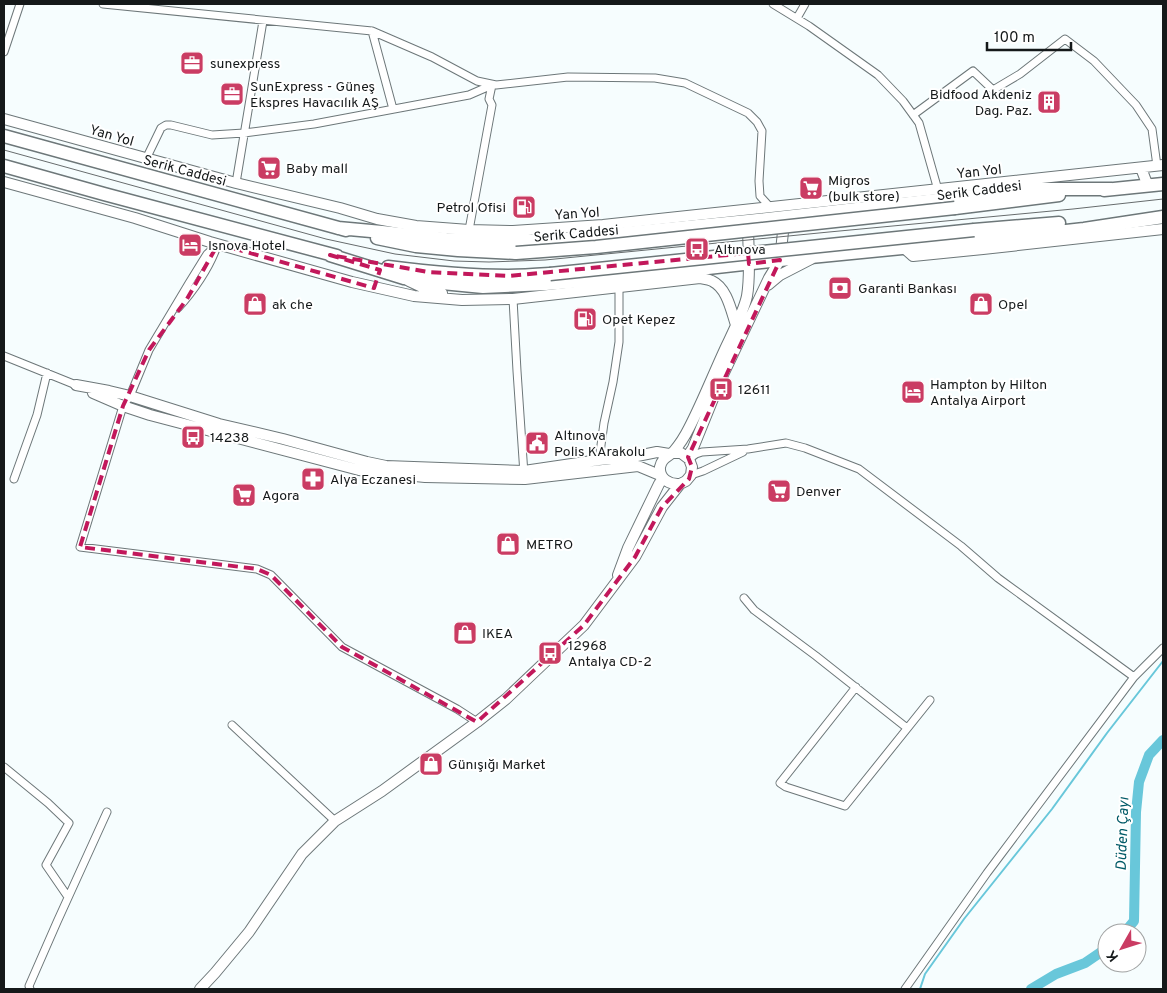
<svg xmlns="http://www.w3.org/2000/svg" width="1167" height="993" font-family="Overpass,sans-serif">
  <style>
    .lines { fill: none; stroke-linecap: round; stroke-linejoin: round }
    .stream { stroke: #68c7da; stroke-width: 2 }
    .river { stroke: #68c7da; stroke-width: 10 }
    .street-casing { stroke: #6d7779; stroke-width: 9 }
    .secondary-casing { stroke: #6d7779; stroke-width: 12 }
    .highway-casing { stroke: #6d7779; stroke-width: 15 }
    .street { stroke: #fff; stroke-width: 7 }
    .secondary { stroke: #fff; stroke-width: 10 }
    .highway { stroke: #fff; stroke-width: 12 }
    .tram { stroke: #676c6d; stroke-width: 1 }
    .highway-bridge-casing { stroke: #6d7779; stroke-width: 15; stroke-linecap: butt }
    .highway-bridge { stroke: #fff; stroke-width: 12 }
    .marked { fill: none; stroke: #c2185b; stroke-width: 4; stroke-dasharray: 10 6; stroke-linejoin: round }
    .labels { text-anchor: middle; stroke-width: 4; stroke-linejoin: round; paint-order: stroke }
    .poi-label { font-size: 14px; fill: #15191a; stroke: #fff; text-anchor: start }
    .street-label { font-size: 14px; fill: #15191a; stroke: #fff }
    .water-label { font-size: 15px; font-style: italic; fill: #005a67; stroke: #fff }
  </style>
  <rect width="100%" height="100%" fill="#f6fdfe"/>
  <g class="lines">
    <path class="stream" d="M920 989 925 974 964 919 1052 809 1107 733 1163 661"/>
    <path class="river" d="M1124 933 1134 921 1136 812 1139 782 1149 755 1163 740
      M1031 989 1056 974 1085 963 1107 948"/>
    <g class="street-casing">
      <path id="street" d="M103 4 372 31 393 109
        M773 4 809 26 878 75 903 101 919 123 938 190
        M797 18 805 4
        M372 31 432 57 477 81 496 85 568 77 655 78 685 83 748 113 757 122 762 131 759 181 760 196 770 207
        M4 52 20 4
        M913 115 973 71 993 90 1020 74 1065 39 1094 61 1136 105 1152 129 1157 166
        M146 159 161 128 166 125H171L212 135 244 133 314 124 469 95 492 85
        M236 183 263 21
        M469 230 492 105 489 99 492 85
        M218 244 207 254 189 283 149 350 130 396 123 406 80 547 257 569 271 575 342 647 457 709 477 722
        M513 299 517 371 524 474
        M178 308C193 292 210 267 217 246
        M4 356 76 385
        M689 459 696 454 702 452 748 449 786 443 805 448 859 469 961 546 998 578 1134 677
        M599 460 604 423 613 382 619 342V286
        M691 475 703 471 743 452
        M14 479 37 415 47 373
        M744 598 754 610 816 656 907 728
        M856 687 780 783 786 787 845 806 930 700
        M232 725 335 821
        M4 767 48 803 69 823 46 865 68 897
        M30 989 29 986 57 922 107 812
        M905 989 987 873 1134 677 1163 648"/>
    </g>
    <g class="secondary-casing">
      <path id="secondary" d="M4 119 236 183 340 208 377 219 416 226 469 230 513 231 603 225 1163 165
        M1141 168 1146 181 1150 185
        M4 182 135 218 210 242 352 282 414 296 462 300 513 299 700 278C704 279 708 279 712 281 727 288 731 310 736 325
        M904 248 913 256 983 249 1163 229
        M409 281 426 289 442 293
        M768 285 780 275 811 259
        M76 385 109 391 130 396 219 424 283 439 367 462 386 466 524 471 599 460 632 457 657 452 669 454
        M93 393 123 406 150 415 359 470 376 472 425 477 525 479 638 466 662 476
        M687 457 693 448 721 379 769 278 780 260 783 232 779 220
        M680 484C670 485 659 479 660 467 662 457 669 457 674 451 680 444 685 436 689 428 702 403 713 375 725 349 732 334 744 311 747 296 751 273 748 248 748 224
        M618 575 628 548 659 484 663 478
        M200 989 215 973 249 932 302 854 335 821 382 791 477 722 506 699 584 625 635 557 662 507 680 484 686 481 691 475 692 467 689 459 681 453H673"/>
    </g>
    <g class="highway-casing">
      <path id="highway" d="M4 136 346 230
        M4 166 104 194 337 256
        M1104 190 1163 184
        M955 208 1059 195
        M338 228 382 232 446 239 502 241H544L748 221 1033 189H1111
        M974 230 1059 223
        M377 238 416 246 458 250 516 253
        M330 255 404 278 442 283 483 287 546 284 619 278 780 260 994 239 1084 229 1163 217
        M388 267C428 272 468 276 508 276 522 276 536 275 550 274"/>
    </g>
    <use href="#street" class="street"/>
    <use href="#secondary" class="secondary"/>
    <use href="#highway" class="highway"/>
    <path class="tram" d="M4 150 326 239 395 254 454 261 489 262 545 260 829 232 1073 209 1163 199"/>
    <g class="highway-bridge-casing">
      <path id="highway-bridge" d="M516 253 596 247 955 208
        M550 274 974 230"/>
    </g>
    <use href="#highway-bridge" class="highway-bridge"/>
  </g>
  <path class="marked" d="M218 244 374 288 380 270 330 255 428 272 508 276 748 253 749 264 780 260 688 457 692 467 689 479 662 507 635 557 584 625 477 722 342 647 271 575 257 569 80 547 123 406 149 350 187 299Z"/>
  <defs>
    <g id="office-square" transform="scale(1.25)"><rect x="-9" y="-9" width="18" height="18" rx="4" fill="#ca3c63" stroke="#fff"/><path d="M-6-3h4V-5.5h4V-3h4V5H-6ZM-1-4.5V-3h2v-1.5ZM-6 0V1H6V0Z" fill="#fff"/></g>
    <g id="building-square" transform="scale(1.25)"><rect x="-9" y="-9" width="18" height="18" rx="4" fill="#ca3c63" stroke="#fff"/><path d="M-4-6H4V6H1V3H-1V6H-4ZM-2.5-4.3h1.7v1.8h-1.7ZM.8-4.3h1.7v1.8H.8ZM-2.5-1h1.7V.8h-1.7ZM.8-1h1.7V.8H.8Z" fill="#fff"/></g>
    <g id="supermarket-square" transform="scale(1.25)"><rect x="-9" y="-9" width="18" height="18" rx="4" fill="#ca3c63" stroke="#fff"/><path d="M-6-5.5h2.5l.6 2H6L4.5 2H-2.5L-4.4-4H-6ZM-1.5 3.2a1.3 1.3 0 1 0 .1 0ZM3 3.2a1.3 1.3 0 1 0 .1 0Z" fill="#fff"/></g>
    <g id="fuel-square" transform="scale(1.25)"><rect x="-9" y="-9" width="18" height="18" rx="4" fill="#ca3c63" stroke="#fff"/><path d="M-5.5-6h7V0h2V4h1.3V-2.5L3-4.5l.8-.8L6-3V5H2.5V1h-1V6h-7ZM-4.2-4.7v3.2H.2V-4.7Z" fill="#fff"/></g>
    <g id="hotel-square" transform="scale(1.25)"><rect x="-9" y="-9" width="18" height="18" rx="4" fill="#ca3c63" stroke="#fff"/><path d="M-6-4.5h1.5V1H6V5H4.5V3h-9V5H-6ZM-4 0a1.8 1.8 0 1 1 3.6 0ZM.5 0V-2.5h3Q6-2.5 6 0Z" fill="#fff"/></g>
    <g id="bus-square" transform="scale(1.25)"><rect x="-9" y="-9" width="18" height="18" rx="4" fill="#ca3c63" stroke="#fff"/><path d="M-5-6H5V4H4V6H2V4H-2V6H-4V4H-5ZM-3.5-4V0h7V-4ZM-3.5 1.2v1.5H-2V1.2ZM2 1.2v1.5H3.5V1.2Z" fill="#fff"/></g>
    <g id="bank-square" transform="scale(1.25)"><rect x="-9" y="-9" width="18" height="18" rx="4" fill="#ca3c63" stroke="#fff"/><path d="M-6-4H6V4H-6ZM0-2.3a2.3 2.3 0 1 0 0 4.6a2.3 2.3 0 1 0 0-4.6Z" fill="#fff"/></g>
    <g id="shop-square" transform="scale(1.25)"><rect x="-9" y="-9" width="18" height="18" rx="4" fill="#ca3c63" stroke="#fff"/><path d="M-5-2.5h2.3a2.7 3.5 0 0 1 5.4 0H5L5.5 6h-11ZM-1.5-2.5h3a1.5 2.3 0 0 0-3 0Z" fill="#fff"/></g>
    <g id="civic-square" transform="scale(1.25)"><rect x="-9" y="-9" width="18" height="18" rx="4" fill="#ca3c63" stroke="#fff"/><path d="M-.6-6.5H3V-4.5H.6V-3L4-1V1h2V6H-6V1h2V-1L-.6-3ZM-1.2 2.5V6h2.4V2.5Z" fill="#fff"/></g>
    <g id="pharmacy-square" transform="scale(1.25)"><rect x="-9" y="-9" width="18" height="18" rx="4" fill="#ca3c63" stroke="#fff"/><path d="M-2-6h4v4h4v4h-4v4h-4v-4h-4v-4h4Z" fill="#fff"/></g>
  </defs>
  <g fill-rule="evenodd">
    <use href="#office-square" x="192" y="63"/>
    <use href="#office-square" x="232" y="94"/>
    <use href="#building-square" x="1049" y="102"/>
    <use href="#supermarket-square" x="269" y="168"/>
    <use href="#supermarket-square" x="811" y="188"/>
    <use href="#fuel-square" x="524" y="207"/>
    <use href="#hotel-square" x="190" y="245"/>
    <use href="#bus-square" x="697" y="249"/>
    <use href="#bank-square" x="840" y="288"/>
    <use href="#shop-square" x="255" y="304"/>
    <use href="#shop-square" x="981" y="304"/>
    <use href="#fuel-square" x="585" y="319"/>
    <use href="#bus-square" x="721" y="389"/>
    <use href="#hotel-square" x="913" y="392"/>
    <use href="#bus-square" x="193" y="437"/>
    <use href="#civic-square" x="537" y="443"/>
    <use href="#pharmacy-square" x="313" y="479"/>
    <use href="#supermarket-square" x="779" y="491"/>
    <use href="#supermarket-square" x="244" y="495"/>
    <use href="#shop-square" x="508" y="544"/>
    <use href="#shop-square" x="465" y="633"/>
    <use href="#bus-square" x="550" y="653"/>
    <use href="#shop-square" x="431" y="764"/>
  </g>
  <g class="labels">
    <g class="poi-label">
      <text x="210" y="68">sunexpress</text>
      <text x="250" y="91">SunExpress - Güneş<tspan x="250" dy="16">Ekspres Havacılık AŞ</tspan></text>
      <text x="1032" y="99" text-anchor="end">Bidfood Akdeniz<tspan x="1032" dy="16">Dag. Paz.</tspan></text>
      <text x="286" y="173">Baby mall</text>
      <text x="828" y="185">Migros<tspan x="828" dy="16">(bulk store)</tspan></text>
      <text x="506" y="212" text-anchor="end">Petrol Ofisi</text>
      <text x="208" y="250">Isnova Hotel</text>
      <text x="714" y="254">Altınova</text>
      <text x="858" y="293">Garanti Bankası</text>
      <text x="272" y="309">ak che</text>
      <text x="998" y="309">Opel</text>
      <text x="602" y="324">Opet Kepez</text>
      <text x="930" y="389">Hampton by Hilton<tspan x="930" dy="16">Antalya Airport</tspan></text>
      <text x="738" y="394">12611</text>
      <text x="554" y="440">Altınova<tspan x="554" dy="16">Polis KArakolu</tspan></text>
      <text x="210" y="442">14238</text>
      <text x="330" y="484">Alya Eczanesi</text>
      <text x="796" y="496">Denver</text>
      <text x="262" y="500">Agora</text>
      <text x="526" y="549">METRO</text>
      <text x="482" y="638">IKEA</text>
      <text x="568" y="650">12968<tspan x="568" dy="16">Antalya CD-2</tspan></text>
      <text x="448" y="769">Günışığı Market</text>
    </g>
    <g class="street-label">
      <text transform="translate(112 135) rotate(16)" y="5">Yan Yol</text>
      <text transform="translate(185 170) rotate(15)" y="5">Serik Caddesi</text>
      <text transform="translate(979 171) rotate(-6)" y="5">Yan Yol</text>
      <text transform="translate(979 190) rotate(-7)" y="5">Serik Caddesi</text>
      <text transform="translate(577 213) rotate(-4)" y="5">Yan Yol</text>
      <text transform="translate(576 233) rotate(-5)" y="5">Serik Caddesi</text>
    </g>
    <g class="water-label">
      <text transform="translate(1122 834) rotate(-88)" y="5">Düden Çayı</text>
    </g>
  </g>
  <rect width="1167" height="993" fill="none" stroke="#15191a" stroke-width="10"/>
  <g transform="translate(1122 948) rotate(231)"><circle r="24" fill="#ffffff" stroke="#a1a3a3"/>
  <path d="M0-4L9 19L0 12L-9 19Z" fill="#ca3c63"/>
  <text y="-8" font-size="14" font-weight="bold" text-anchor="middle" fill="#15191a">K</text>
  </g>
  <path d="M987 42v8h84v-8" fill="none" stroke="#15191a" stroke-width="2.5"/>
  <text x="994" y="42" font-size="15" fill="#15191a" stroke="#ffffff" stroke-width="4" paint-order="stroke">100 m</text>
</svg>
